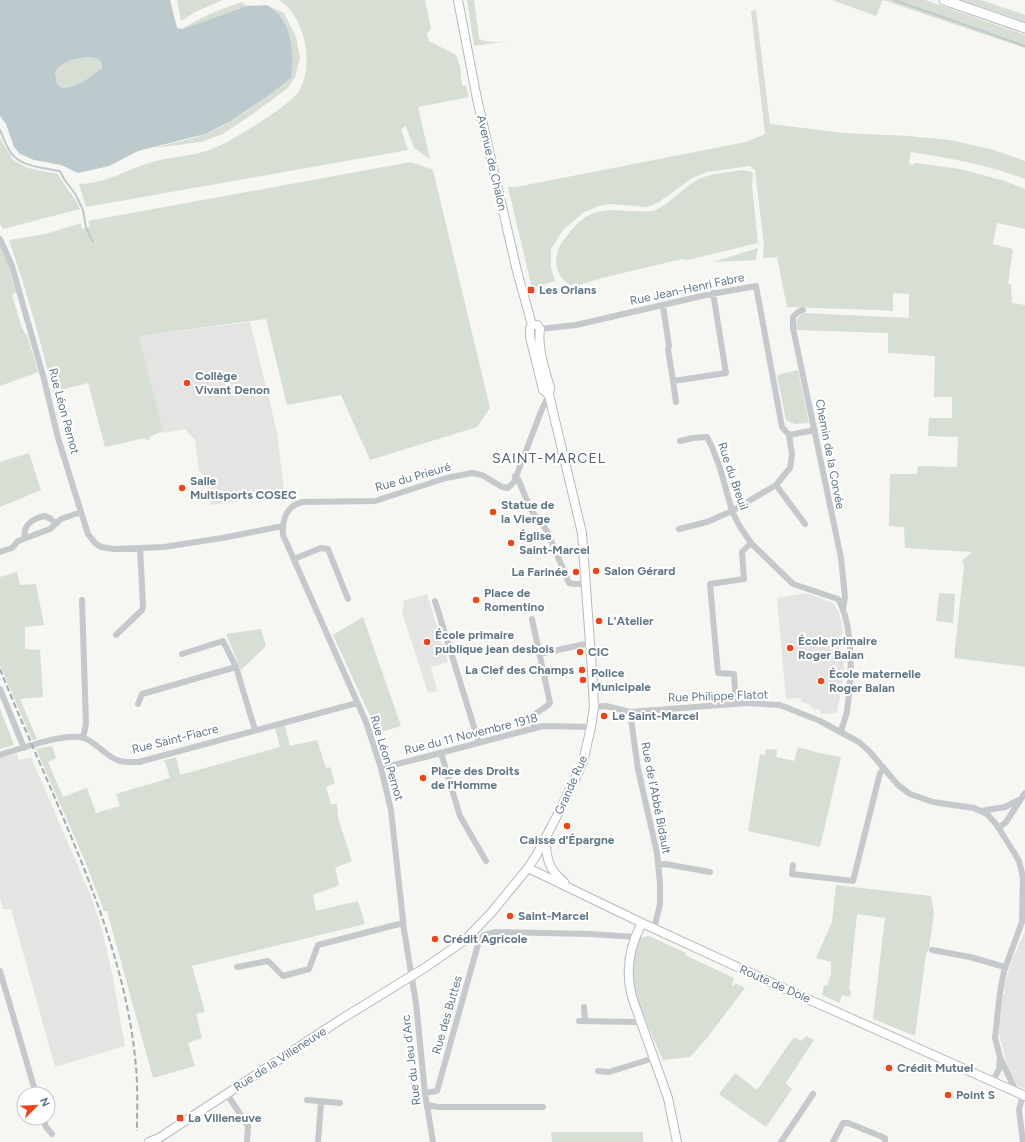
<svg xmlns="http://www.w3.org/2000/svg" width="1025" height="1142" font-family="Figtree,sans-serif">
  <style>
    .built { fill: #e4e5e3 }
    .green { fill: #d7ded3 }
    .water { fill: #bcc9cd; fill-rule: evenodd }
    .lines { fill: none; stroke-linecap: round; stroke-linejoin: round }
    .stream { stroke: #bcc9cd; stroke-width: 2 }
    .secondary-casing { stroke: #b5bbbf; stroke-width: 10 }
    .primary-casing { stroke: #b8bcc0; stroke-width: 11 }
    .street { stroke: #c5c9cc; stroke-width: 6 }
    .secondary { stroke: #fff; stroke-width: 8 }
    .primary { stroke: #fff; stroke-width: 9 }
    .rail { stroke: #a3aab0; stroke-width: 2; stroke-dasharray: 6 3; stroke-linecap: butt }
    .poi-dot { fill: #f24416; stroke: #fff; stroke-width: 1.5 }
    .labels { text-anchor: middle; stroke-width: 4; stroke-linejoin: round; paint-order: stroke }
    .street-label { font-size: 12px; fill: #627786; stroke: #fff }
    .poi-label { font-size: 12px; font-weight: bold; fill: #627786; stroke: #fff; text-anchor: start }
    .quarter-label { font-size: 14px; letter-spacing: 1px; fill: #51606a; stroke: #fff }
  </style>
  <rect width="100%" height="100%" fill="#f6f6f2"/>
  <path class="built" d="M250 322 277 432 284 490 280 495 210 505 206 477 199 471 195 440 185 429 163 433 139 336Z
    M807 593 823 599 834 604 839 612 843 629 839 645 840 654 844 660V675L837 712 836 713 821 714 820 710 813 709 810 705 802 702 800 698 786 699 777 598Z
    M427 594 448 662 431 667 437 691 428 693 402 612 404 604 403 601Z
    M17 754 19 760 31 757 90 894 101 926 112 973 125 1046 55 1067 11 909H3L0 898V758Z
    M1025 931V1089L1017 1086 1010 1075 999 1034 1003 994H1005V990H1004L1005 984 1010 965Z"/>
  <path class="green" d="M177 0H223L195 12 181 21Z
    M279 0H425L431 28 427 34 429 41 456 55 460 66 462 85 466 86 469 97 418 107 430 159 414 148 406 126 401 129 408 150 86 207 79 184C106 183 122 172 146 164 163 158 181 157 199 153 206 151 213 149 219 146 235 139 292 104 299 91 307 77 308 59 305 43 302 28 293 8 279 0Z
    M467 0H474L479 39C489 43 498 42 509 41L474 46Z
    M832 0H925L1025 35V48L883 0 876 16Z
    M961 0H981L1025 15V22Z
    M242 2 247 6 182 29C201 17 220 9 242 2Z
    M267 5 284 13 296 37 300 58 295 77 288 88 254 113 223 134 201 142 154 148C171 143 189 140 205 134 237 121 264 99 290 78 294 58 293 35 281 17 278 12 271 9 267 5Z
    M756 10 770 124 844 133 908 136 950 140 994 150 1025 161V179C988 165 950 158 911 152L909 162 911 165 916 163 960 169 1005 181 1025 189V229L997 223 993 244 1013 249 1008 284H1011L1012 303 1025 305V667L954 658 964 566 962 560 967 557 971 552 905 548 904 527 889 526 890 474H917L918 466 957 467 958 437 928 436 929 418H952V397H934L935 356 888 353V333L796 330C796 321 796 317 804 313L909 318V294L893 293V311L877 310 787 307 777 257 763 258 764 245 755 170 750 166 707 172 694 177 659 202 648 207 611 204 599 206 584 212 563 230 551 249V268L555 281 532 288 508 187H516L746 142 765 134 751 11Z
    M91 57 99 59 102 64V68C91 76 74 91 60 87L57 83 55 73C61 60 78 58 91 57Z
    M0 138 13 160 28 168 58 174C64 186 75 196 80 209L3 229 0 224Z
    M411 162 433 170 490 408 477 427 370 460 341 395 287 405 266 319 139 336 163 431 149 437 150 439 146 440 145 438 105 447 88 383 53 392C41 341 26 290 9 240L46 234 81 223 82 229 90 227 88 221Z
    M741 170 749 171 753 173 752 186 758 243 688 260 682 259 602 278 579 285H570C559 278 554 267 557 254 559 245 565 238 571 231 589 209 603 209 630 211 637 211 645 212 652 211 671 205 682 187 699 179 712 173 728 173 741 170Z
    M0 246 7 261 16 292 12 295 22 328 28 338 38 372 0 386Z
    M758 248 756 260 713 262Z
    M798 370 809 423 795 424 786 420 777 375Z
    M29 453 41 490 0 507V462Z
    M17 572 20 585 36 584 44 625 25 627V649L40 650 43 697 20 699 37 739 32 740 0 665V577Z
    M939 593 955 594 953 623 936 621Z
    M363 617 401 726 378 733 333 635Z
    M261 629 266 646 241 670 226 634Z
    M0 709 14 745 0 749Z
    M285 726 290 746 317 740 326 768 330 767 335 783 326 787 331 804H337L338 818 352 861 335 868 339 885 313 895 316 911 358 901 365 924 192 966 205 1012 196 1014 202 1038 188 1043 195 1066 153 1078 107 911H104L85 861 36 749 52 746 56 758 48 762 63 797 87 788 96 813 120 806 116 794 170 778 166 764 163 761 176 757 180 775 280 747 275 728Z
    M798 747 819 753 841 757 820 847 748 831 760 754 765 755 766 749 777 750 776 757 794 761Z
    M836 885 931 896 934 913 929 949 926 954 915 1036 873 1019 885 918 857 914 849 989 851 991 850 997 842 995 840 1003 822 995 824 985 827 986 831 974V962L816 958 832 922Z
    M649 936 686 953 685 955 734 978 732 985 734 986 735 983 745 988 707 1038 690 1057 663 1060C653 1037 632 994 632 970 632 960 635 946 640 938Z
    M806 1036 814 1040 786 1083 792 1089 766 1127 719 1094 735 1073 757 1090 794 1037 801 1041Z
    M551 1132H643V1142H552Z"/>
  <path class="water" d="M0 0H170L177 28 182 29 247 6 267 5C271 9 278 12 281 17 293 35 294 58 291 78L265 98 231 121 205 134 138 151 109 166 78 173 61 165 34 160 20 154 14 147 6 124 0 116ZM91 57 99 59 102 64V68C91 76 74 91 60 87L57 83 55 73C61 60 78 58 91 57Z"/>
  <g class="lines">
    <path class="stream" d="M894 0 1025 46
      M0 130C3 137 6 146 11 153 21 167 45 168 60 171L64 179 76 195 83 210 86 228 93 242"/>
    <g class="secondary-casing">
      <path id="secondary" d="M458 0 477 99 517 271 532 325
        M532 325 530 328V337L540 377 543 390 549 395
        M545 839C547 859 548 869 564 882
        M528 868 642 923 783 988 1025 1096
        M642 923C629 947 625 971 632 997L668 1098 677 1142
        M149 1142 159 1138 340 1020 426 967 465 940 491 913 528 868 537 854 560 810 583 762 591 727 594 707 592 670 582 533 549 395 550 388C545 370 537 347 540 329L537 325H532"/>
    </g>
    <g class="primary-casing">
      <path id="primary" d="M944 0 1025 28"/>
    </g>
    <path class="street" d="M0 239 12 266 44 379 58 438 81 512 88 534 95 543 101 547 114 549 164 547 222 538 278 527H282
      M663 306 669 346 668 349 673 381 726 373 713 293
      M803 310 798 312 793 317V328L841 558 845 597 843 608
      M540 329 576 325 706 295 756 286 782 427 789 435 815 430
      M673 381 676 402
      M680 441 693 438 707 437 712 447 720 468 732 511 739 525 751 543 793 584 838 599C854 626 852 680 847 711 846 717 843 724 841 731
      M515 476 518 479 531 510 547 531 569 583 575 584H586
      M776 485 805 524
      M679 529 707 522 732 511 776 485 790 468 792 455 789 435
      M25 538C22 525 34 518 45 516L51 519 55 523
      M0 552 12 548 18 541 50 529 61 519 81 512
      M294 559 321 548 328 549 348 599
      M82 600 86 724 83 738
      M435 601 479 743
      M532 619 550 703C545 709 538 710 532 717L533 729
      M116 635 142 610 143 605 140 548
      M182 654 223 641 236 667 255 730
      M539 654 590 643
      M0 689 24 748
      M138 704 142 694 236 667
      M736 704 734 674 718 673 710 584 744 579 742 552 751 543
      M594 707 606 706 630 712 747 703 780 705 820 721 859 742 870 752 898 785 910 794 933 802 974 808 987 814 996 824 1015 854 1019 861 1023 877 1022 922 1004 971 1000 992 995 1038 1000 1057 1016 1092
      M630 712 638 769 657 853 660 884V904L654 929
      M441 753 460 816 486 861
      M0 755C19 749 66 732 84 738 97 743 107 757 117 760 124 763 131 762 139 762L357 703
      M381 768 425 757 543 726 591 727
      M981 811 1005 807 1019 800
      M999 828 1006 822 1025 793
      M658 865 665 864 710 872
      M793 865 792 874 853 881 880 773 884 768
      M932 950 970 957 1005 967
      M237 967 268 961 283 976 309 969 318 945 403 923
      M0 971 36 1094
      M584 1007 585 1021
      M579 1021 635 1022 640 1021
      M598 1071 609 1072 654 1058
      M993 1081 999 1069 1000 1057
      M425 1093 437 1091 479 941 484 935 494 932 590 934 635 937
      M227 1094 248 1126 247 1142
      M1023 1095 1019 1110 1023 1142
      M307 1100 340 1103
      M427 1105 438 1107H543
      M43 1118 46 1127 52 1134
      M318 1142 321 1102
      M433 1142 425 1093 416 1003 404 930 391 810 381 768 366 722 283 535C282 521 286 506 302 502L375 501 446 478 472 473 482 475 502 487 508 488 514 482 542 409 549 395
      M781 1142 813 1094
      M833 1142 843 1123H848L885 1138V1142"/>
    <use href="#secondary" class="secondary"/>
    <use href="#primary" class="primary"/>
    <path class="rail" d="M0 669C18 714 38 758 57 803 93 888 128 974 136 1067 138 1088 137 1110 137 1131"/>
  </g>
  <g class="poi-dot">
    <rect x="527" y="286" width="8" height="8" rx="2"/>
    <circle cx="187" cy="383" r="4"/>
    <circle cx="182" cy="488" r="4"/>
    <circle cx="493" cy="512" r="4"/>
    <circle cx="511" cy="543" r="4"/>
    <circle cx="596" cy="571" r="4"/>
    <circle cx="576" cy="572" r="4"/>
    <circle cx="476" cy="600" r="4"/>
    <circle cx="599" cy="621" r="4"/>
    <circle cx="427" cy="642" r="4"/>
    <circle cx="790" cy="648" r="4"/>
    <circle cx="580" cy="652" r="4"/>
    <circle cx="582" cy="670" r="4"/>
    <circle cx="583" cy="680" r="4"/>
    <circle cx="821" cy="681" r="4"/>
    <circle cx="604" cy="716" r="4"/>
    <circle cx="423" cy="778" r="4"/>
    <circle cx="567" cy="826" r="4"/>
    <circle cx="510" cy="916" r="4"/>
    <circle cx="435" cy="939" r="4"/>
    <circle cx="889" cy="1068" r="4"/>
    <circle cx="948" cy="1095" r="4"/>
    <rect x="176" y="1114" width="8" height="8" rx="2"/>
  </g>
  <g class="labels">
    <g class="street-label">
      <text transform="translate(492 163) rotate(77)" y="4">Avenue de Chalon</text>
      <text transform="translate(687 289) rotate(-12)" y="4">Rue Jean-Henri Fabre</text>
      <text transform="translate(64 411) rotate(75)" y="4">Rue Léon Pernot</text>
      <text transform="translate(830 454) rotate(79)" y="4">Chemin de la Corvée</text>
      <text transform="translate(733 476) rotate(71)" y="4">Rue du Breuil</text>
      <text transform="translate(413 477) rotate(-16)" y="4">Rue du Prieuré</text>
      <text transform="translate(718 696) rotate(-2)" y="4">Rue Philippe Flatot</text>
      <text transform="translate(471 734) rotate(-14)" y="4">Rue du 11 Novembre 1918</text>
      <text transform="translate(175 739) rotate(-14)" y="4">Rue Saint-Fiacre</text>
      <text transform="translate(387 758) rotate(73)" y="4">Rue Léon Pernot</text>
      <text transform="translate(571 785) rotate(-66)" y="4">Grande Rue</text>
      <text transform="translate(656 798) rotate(79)" y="4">Rue de l'Abbé Bidault</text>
      <text transform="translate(775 984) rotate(24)" y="4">Route de Dole</text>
      <text transform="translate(447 1015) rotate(-74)" y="4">Rue des Buttes</text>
      <text transform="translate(280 1059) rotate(-33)" y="4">Rue de la Villeneuve</text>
      <text transform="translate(411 1060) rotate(-97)" y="4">Rue du Jeu d'Arc</text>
    </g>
    <g class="poi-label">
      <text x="539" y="294">Les Orlans</text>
      <text x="195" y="380">Collège<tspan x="195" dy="14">Vivant Denon</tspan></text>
      <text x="190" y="485">Salle<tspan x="190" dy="14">Multisports COSEC</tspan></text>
      <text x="501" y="509">Statue de<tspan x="501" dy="14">la Vierge</tspan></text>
      <text x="519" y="540">Église<tspan x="519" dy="14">Saint-Marcel</tspan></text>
      <text x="604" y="575">Salon Gérard</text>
      <text x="568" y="576" text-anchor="end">La Farinée</text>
      <text x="484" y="597">Place de<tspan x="484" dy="14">Romentino</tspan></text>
      <text x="607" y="625">L'Atelier</text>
      <text x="435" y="639">École primaire<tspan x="435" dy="14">publique jean desbois</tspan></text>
      <text x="798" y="645">École primaire<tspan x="798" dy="14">Roger Balan</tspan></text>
      <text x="588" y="656">CIC</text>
      <text x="574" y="674" text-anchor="end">La Clef des Champs</text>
      <text x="591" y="677">Police<tspan x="591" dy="14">Municipale</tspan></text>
      <text x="829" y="678">École maternelle<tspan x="829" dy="14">Roger Balan</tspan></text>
      <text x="612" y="720">Le Saint-Marcel</text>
      <text x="431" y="775">Place des Droits<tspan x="431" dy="14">de l'Homme</tspan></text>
      <text x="567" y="844" text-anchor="middle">Caisse d'Épargne</text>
      <text x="518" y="920">Saint-Marcel</text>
      <text x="443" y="943">Crédit Agricole</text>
      <text x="897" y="1072">Crédit Mutuel</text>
      <text x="956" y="1099">Point S</text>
      <text x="188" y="1122">La Villeneuve</text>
    </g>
    <g class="quarter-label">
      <text x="549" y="463">SAINT-MARCEL</text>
    </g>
  </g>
  <g transform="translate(36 1106) rotate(66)"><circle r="19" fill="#ffffff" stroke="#c0c9cf"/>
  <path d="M0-3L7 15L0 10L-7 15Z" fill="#f24416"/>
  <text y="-6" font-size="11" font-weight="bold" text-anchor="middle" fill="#627786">N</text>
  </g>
</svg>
